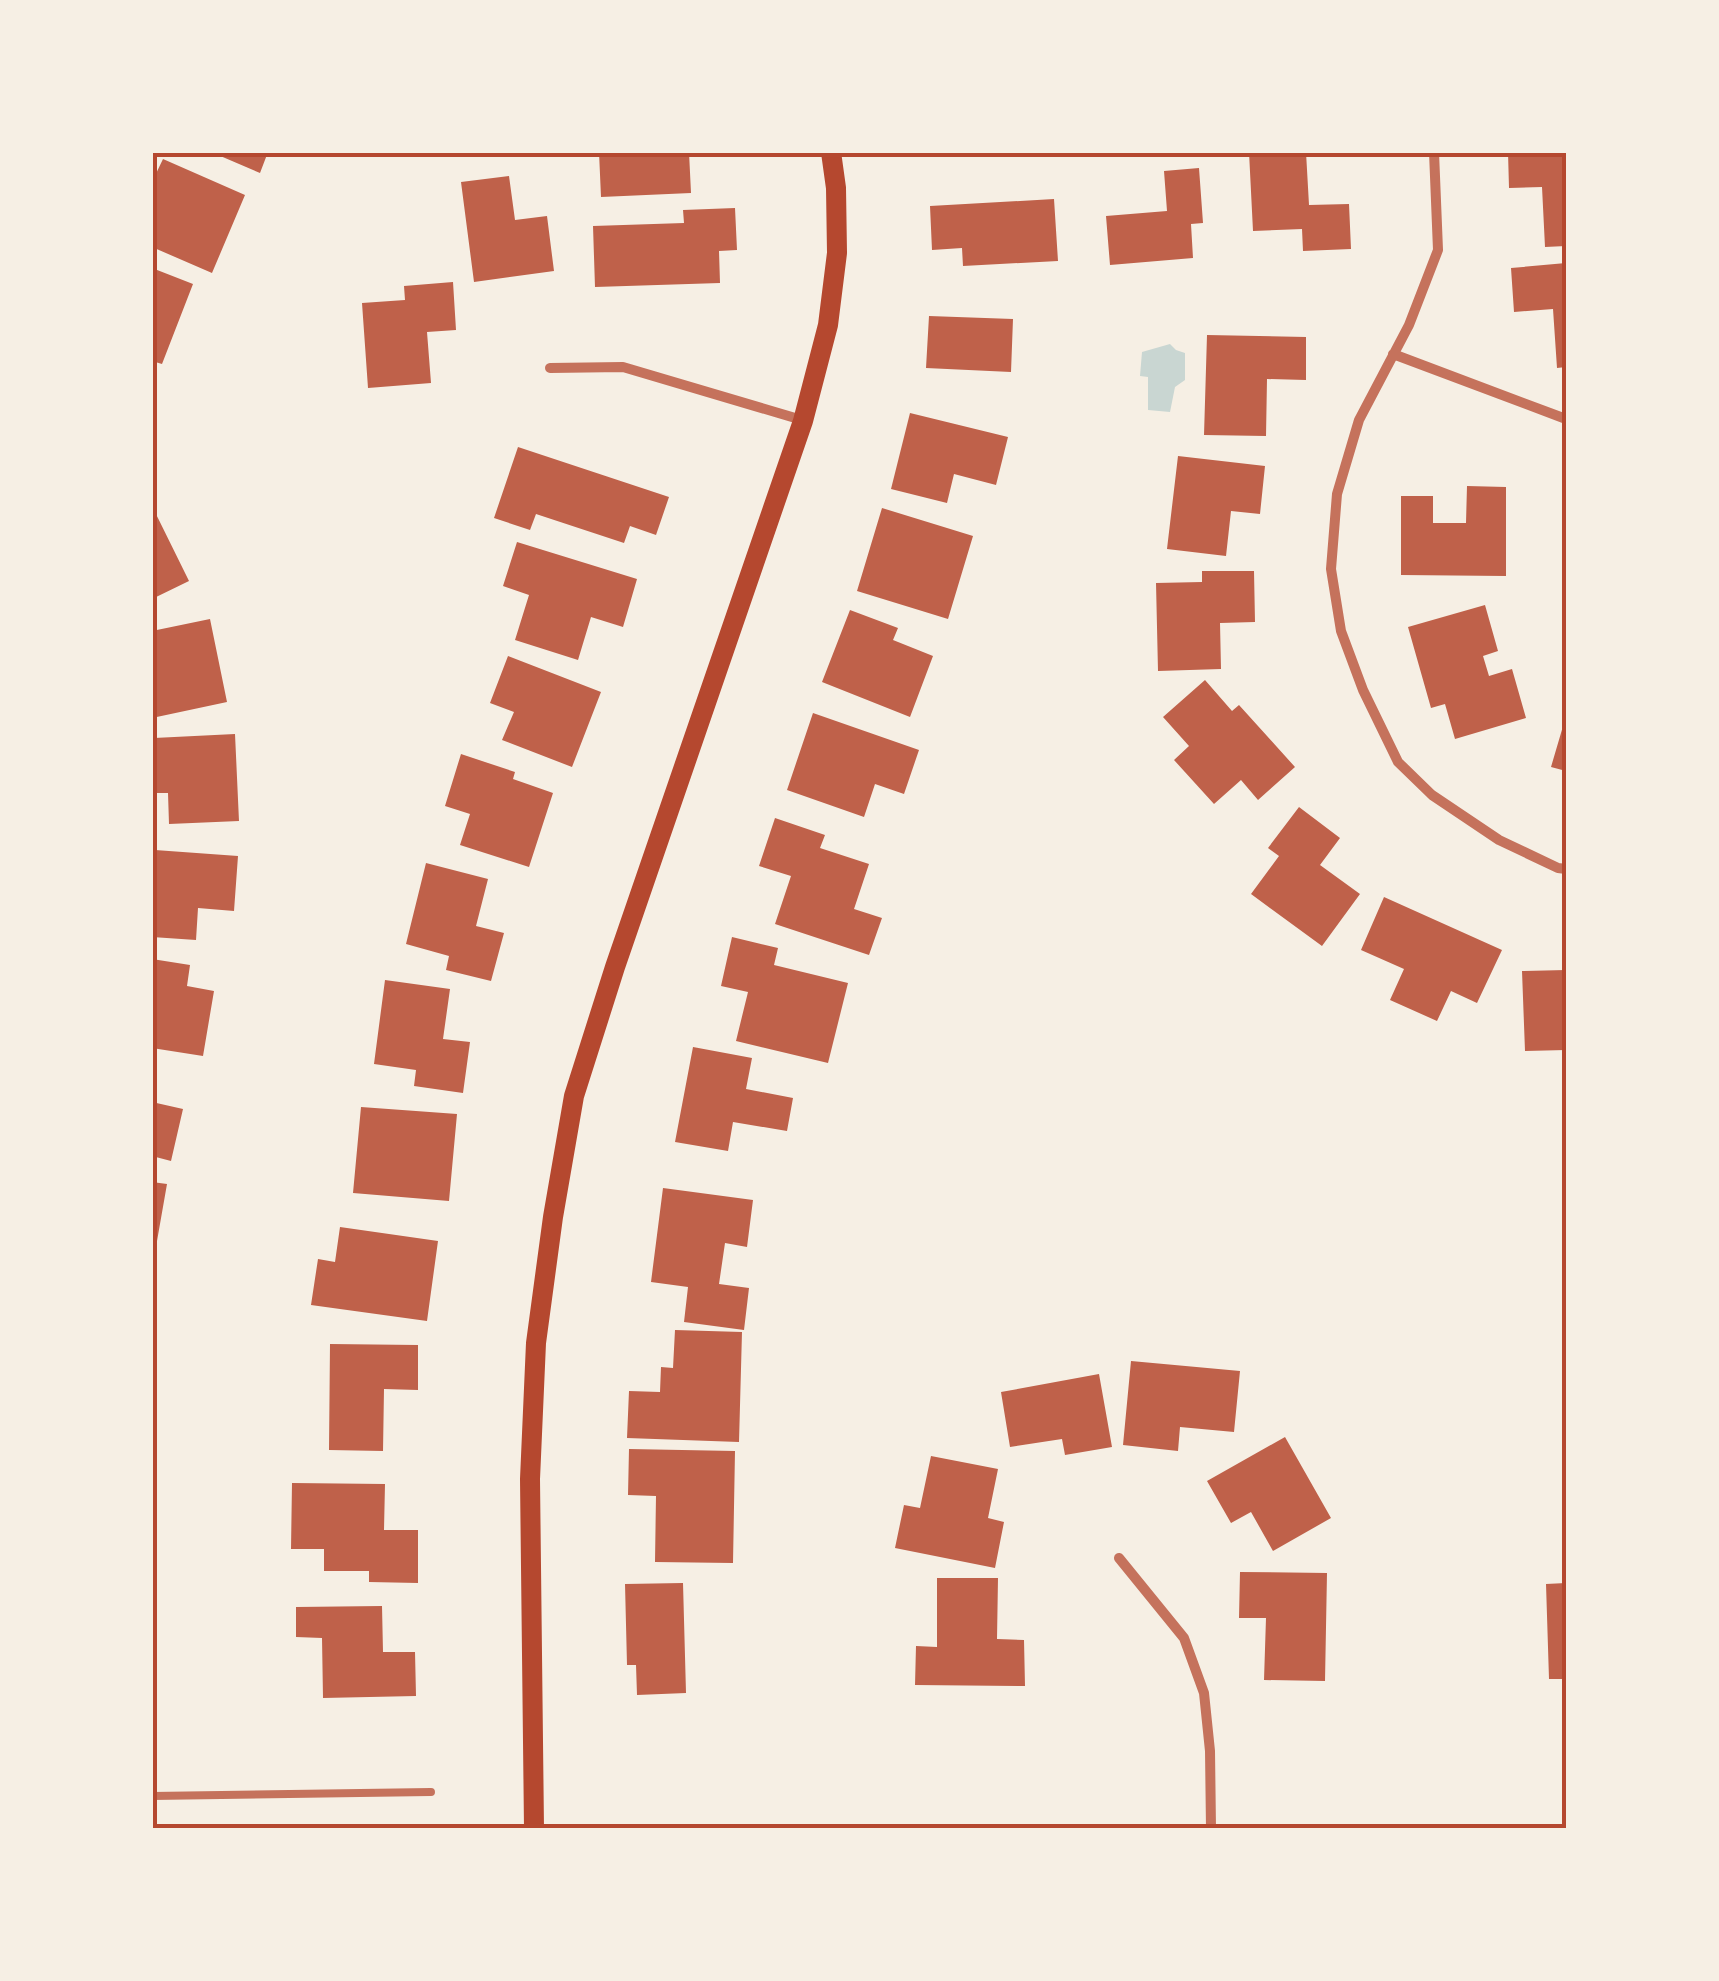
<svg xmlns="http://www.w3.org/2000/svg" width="1719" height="1981" font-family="Lato,sans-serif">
<rect width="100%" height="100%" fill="#f6efe4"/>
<path fill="#c9d6d2" d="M1170,344L1176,350L1185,353V380L1175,387L1170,412L1148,410V377L1140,376L1142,352Z"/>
<path fill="#bf614a" d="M211,152H268L260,173Z
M599,152H689L691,193L601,197Z
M1249,152H1306L1309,205L1349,204L1351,249L1303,251L1302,229L1253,231Z
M1508,152H1566V246L1545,247L1542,187L1509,188Z
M163,159L245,195L212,273L152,247V182Z
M1199,168L1203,223L1191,224L1193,258L1110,265L1106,216L1167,211L1164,171Z
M509,176L515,220L547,216L554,271L474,282L461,182Z
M1054,199L1058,261L963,266L962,248L932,250L930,206Z
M735,208L737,250L719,251L720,283L595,287L593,226L684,223L683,210Z
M1566,263V367L1557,368L1553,309L1514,312L1511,268Z
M152,268L193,284L162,364L152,361Z
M453,282L456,330L427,332L431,383L368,388L362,303L405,300L404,286Z
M929,316L1013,319L1011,372L926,368Z
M1207,335L1306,337V380L1267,379L1266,436L1204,435Z
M910,413L1008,437L996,485L954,474L947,503L891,489Z
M518,447L669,497L656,535L630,526L624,543L536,514L530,530L494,518Z
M1178,456L1265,466L1260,514L1231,511L1226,556L1167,549Z
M1467,486L1506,487V576L1401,575V496H1433V523H1466Z
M152,506L189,581L152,599Z
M882,508L973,536L948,619L857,591Z
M517,542L637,579L623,627L591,617L578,660L515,640L529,595L503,586Z
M1202,571H1254L1255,622L1220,623L1221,669L1158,671L1156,583L1202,582Z
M1485,605L1498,651L1483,656L1489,676L1512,669L1526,718L1455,739L1445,704L1431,708L1408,627Z
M850,610L898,628L893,640L933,656L910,717L822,682Z
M210,619L227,702L152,718V631Z
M508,656L601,692L572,767L502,740L514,712L490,703Z
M1205,680L1232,711L1239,705L1295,767L1258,800L1241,780L1214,804L1174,760L1189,746L1163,717Z
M813,713L919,750L904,794L875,784L864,817L787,790Z
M1566,716V771L1551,767Z
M235,734L239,821L169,824L168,793H157L154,738Z
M461,754L515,772L513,779L553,793L529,867L460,845L470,814L445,806Z
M1299,807L1340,838L1320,865L1360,894L1322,946L1251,894L1279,856L1268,848Z
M775,818L825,835L820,848L869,864L854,909L882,918L869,955L775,924L791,876L759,866Z
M155,850L238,856L234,911L198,908L196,940L152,937Z
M426,863L488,879L476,926L504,933L491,981L446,970L449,956L406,944Z
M1384,897L1502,950L1477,1003L1451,991L1437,1021L1390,1000L1404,969L1361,950Z
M732,937L778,948L774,965L848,983L828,1063L736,1041L748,992L721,986Z
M152,959L190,965L187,986L214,991L203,1056L152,1048Z
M1566,970V1050L1525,1051L1522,971Z
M385,980L450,989L443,1039L470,1042L463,1093L414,1086L416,1070L374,1064Z
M693,1047L752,1058L746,1089L793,1098L787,1131L733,1122L728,1151L675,1142Z
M152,1102L183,1109L171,1161L152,1156Z
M361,1107L457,1114L449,1201L353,1193Z
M152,1182L167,1184L157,1241L152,1240Z
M663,1188L753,1200L747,1247L725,1243L719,1284L749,1288L744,1330L684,1322L688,1287L651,1282Z
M340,1227L438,1241L427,1321L311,1305L318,1259L335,1262Z
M675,1330L742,1332L739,1442L627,1438L629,1391L660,1392L661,1367L673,1368Z
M330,1344L418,1345V1390L384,1389L383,1451L329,1450Z
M1131,1361L1240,1371L1234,1432L1180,1427L1178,1451L1123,1445Z
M1099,1374L1112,1447L1065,1455L1062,1439L1010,1447L1001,1392Z
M1285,1437L1331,1518L1273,1551L1251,1512L1231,1523L1207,1481Z
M629,1449L735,1451L733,1563L655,1562L656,1496L628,1495Z
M931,1456L998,1469L988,1518L1004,1522L995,1568L895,1548L904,1505L920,1508Z
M292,1483L385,1484L384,1530H418V1583L369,1582V1571H324V1549H291Z
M1240,1572L1327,1573L1325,1681L1264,1680L1266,1618H1239Z
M937,1578H998L997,1639L1024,1640L1025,1686L915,1685L916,1646L937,1647Z
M683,1583L686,1693L637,1695L636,1665H627L625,1584Z
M1566,1583V1679H1549L1546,1584Z
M382,1606L383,1652H415L416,1696L323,1698L322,1638L296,1637V1607Z"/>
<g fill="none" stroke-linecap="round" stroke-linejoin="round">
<path stroke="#c5725c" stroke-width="8" d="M152,1796L431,1792"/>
<path stroke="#c5725c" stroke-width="10" d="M1434,152L1438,250L1409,325L1359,420L1337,494L1331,569L1341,631L1363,690L1398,762L1432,795L1499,840L1558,868L1566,869
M1393,354L1566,419
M550,368L623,367L802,420
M1119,1558L1184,1638L1204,1693L1210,1751L1211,1828"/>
<path stroke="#b5482f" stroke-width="20" d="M534,1828L530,1479L536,1343L553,1217L574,1096L615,967L803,421L828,325L837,253L836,188L831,152"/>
</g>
<rect width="1719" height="1981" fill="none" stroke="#f6efe4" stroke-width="310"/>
<rect x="155" y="155" width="1409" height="1671" fill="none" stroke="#b5482f" stroke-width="4"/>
</svg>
